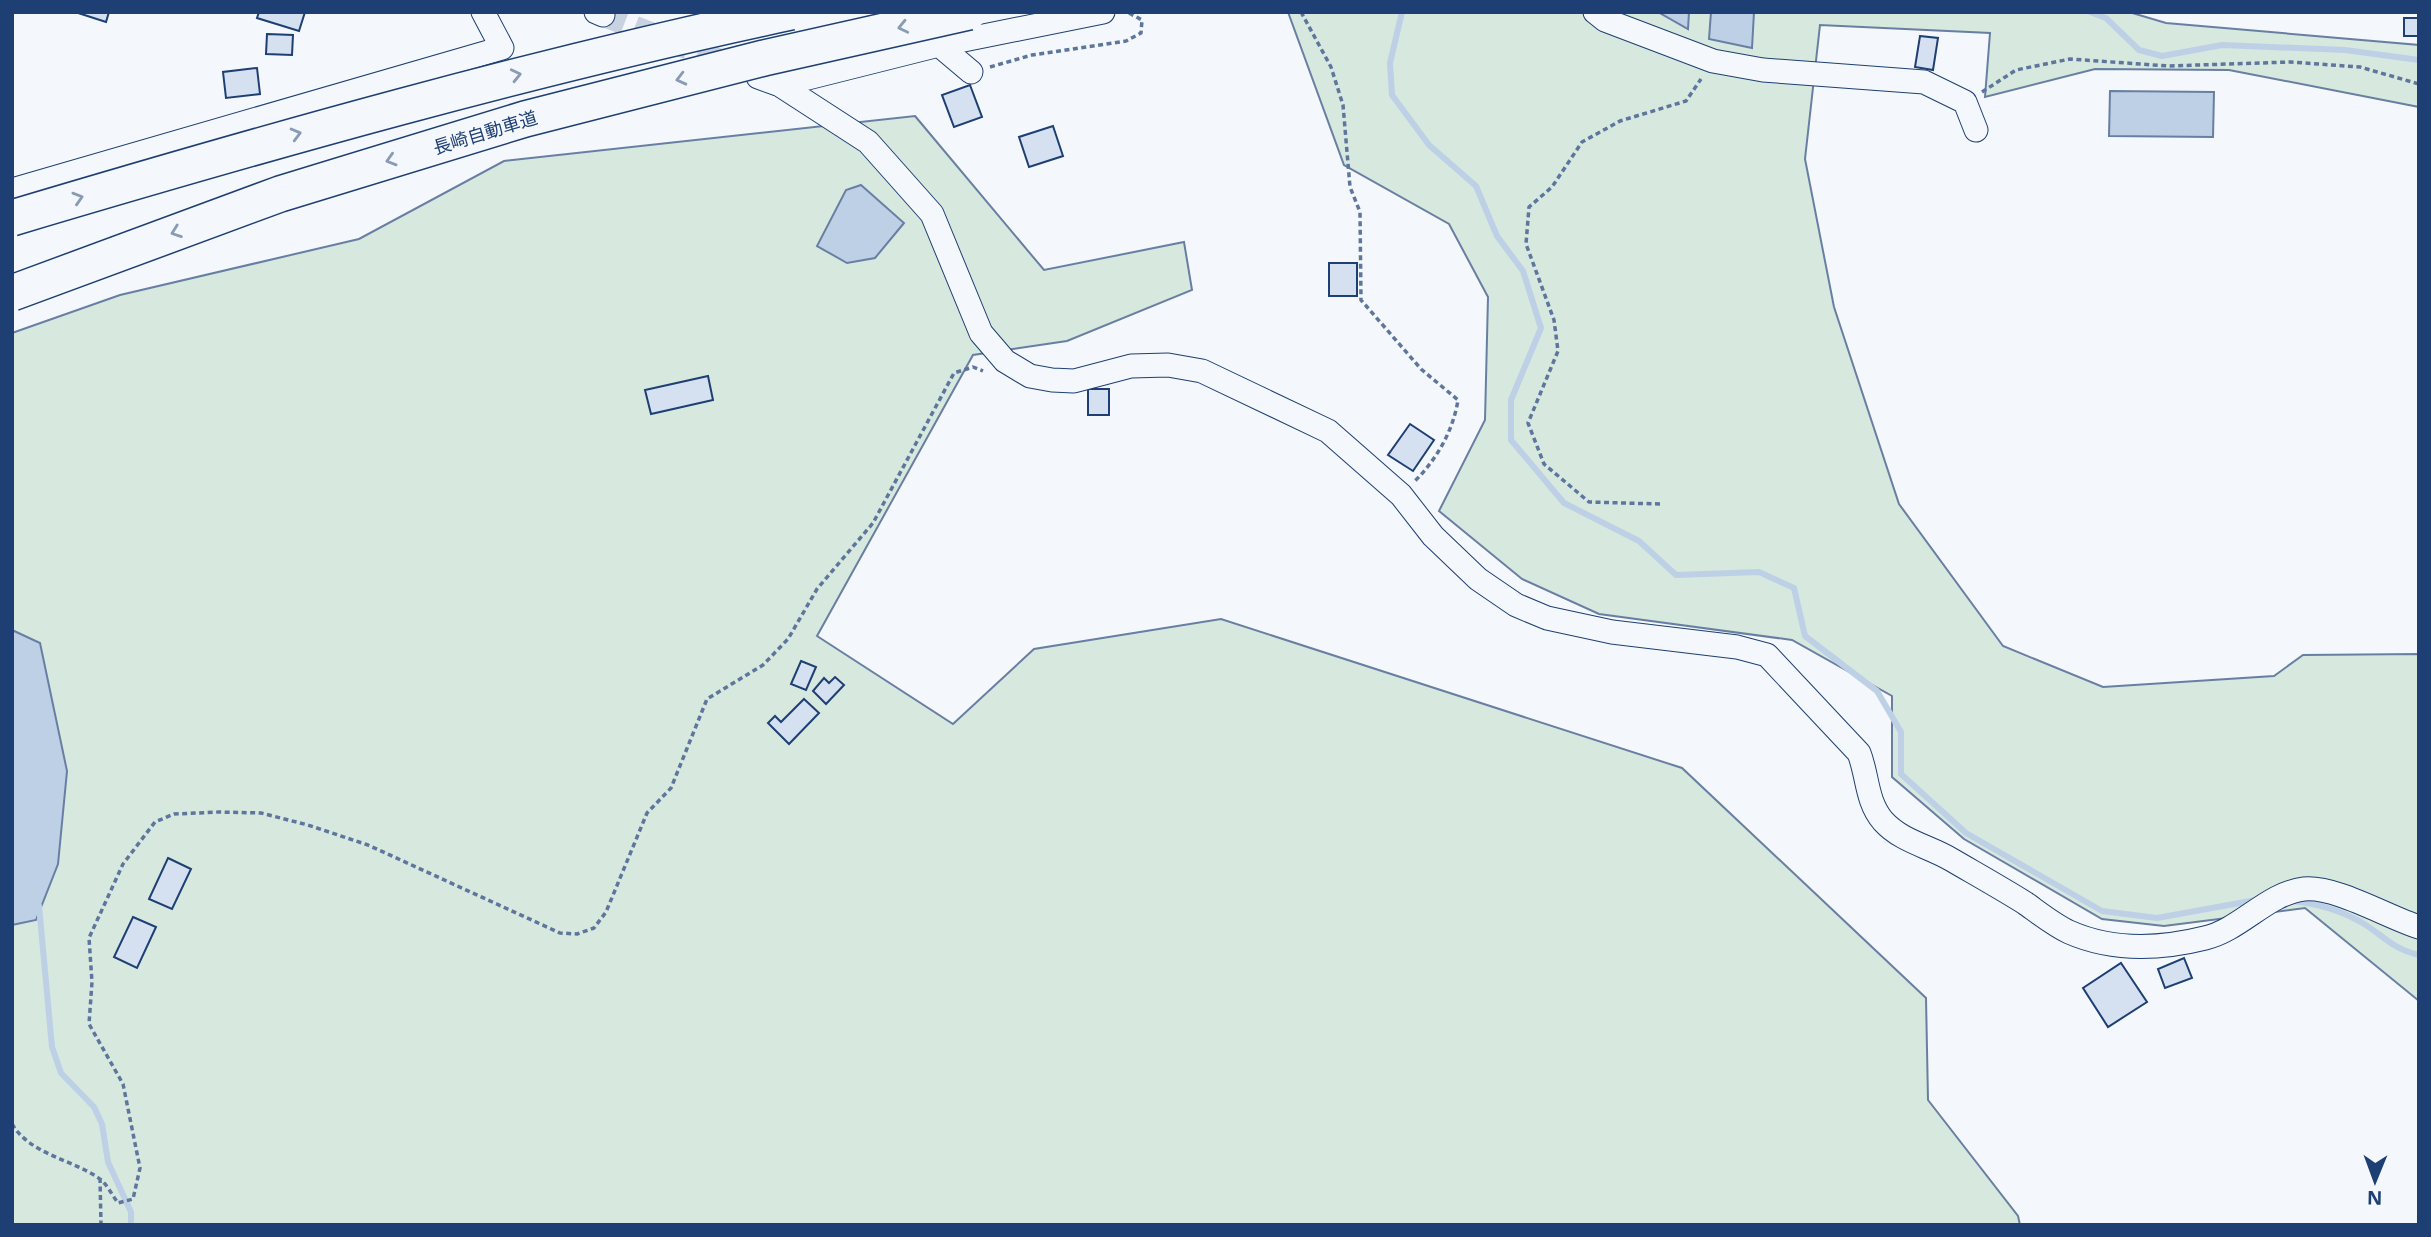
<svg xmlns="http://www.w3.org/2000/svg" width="2431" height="1237" font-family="'Open Sans','Noto Sans JP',sans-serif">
<rect width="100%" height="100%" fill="#f4f7fb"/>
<path fill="#d7e8df" stroke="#687fa3" stroke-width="2" d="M1288,12H2129L2166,23L2419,45V107L2229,70L2095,69L1985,97L1990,33L1820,25L1805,159L1834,307L1899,504L2003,646L2103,687L2274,676L2303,655L2419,654V1001L2305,908L2164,926L2102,919L1964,839L1892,777V696L1792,640L1599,614L1522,579L1439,511L1485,420L1488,297L1449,224L1344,165Z
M915,116L1044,270L1184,242L1192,290L1067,341L973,355L817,636L953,724L1034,649L1221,619L1682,768L1926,998L1928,1100L2018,1216L2020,1225H12V333L120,295L359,239L504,161Z"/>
<path fill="#bed0e5" stroke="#687fa3" stroke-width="2" d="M1658,12H1689L1688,29Z
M1711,12H1754L1752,48L1709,39Z
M2110,91L2214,92L2213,137L2109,136Z
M861,185L904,223L875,258L847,263L817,246L846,190Z
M12,630L40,643L67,771L58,864L36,920L12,925Z"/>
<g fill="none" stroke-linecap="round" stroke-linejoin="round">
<path stroke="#bed0e5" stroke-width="6" d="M1402,12L1390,63L1392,95L1429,145L1476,186L1497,236L1523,271L1541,328L1511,400V440L1564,503L1639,541L1676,575L1759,572L1794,588L1805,636L1877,691L1901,732V774L1966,833L2102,911L2157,918L2256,900
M2090,12L2106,18L2139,50L2162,56L2222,45L2345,50L2419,60
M2291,901C2316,903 2339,910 2361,922C2383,935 2392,949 2419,955
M39,906L52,1047L61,1073L94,1107L102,1124L108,1162L131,1212V1225"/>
</g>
<path fill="#d5e0f0" stroke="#1d3f73" stroke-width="2" d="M75,12H109L106,22Z
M259,12H305L299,31L257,18Z
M2404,18H2419V36H2404Z
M267,34L293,35L292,55L266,54Z
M1920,36L1938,38L1933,70L1915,67Z
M257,68L260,94L226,98L223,72Z
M970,85L982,117L954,127L942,95Z
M1053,126L1063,156L1029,167L1019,137Z
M1329,263H1357V296H1329Z
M708,376L713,400L651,414L645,390Z
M1088,389H1109V415H1088Z
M1410,424L1434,440L1413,471L1388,455Z
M801,661L816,667L806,690L791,684Z
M835,677L844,685L826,704L813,691L824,678L829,683Z
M804,699L819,713L789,744L768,723L775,716L781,722Z
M168,858L191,869L172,909L149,899Z
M133,917L156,927L137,968L114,957Z
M2184,958L2192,978L2165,988L2158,969Z
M2121,963L2147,1002L2108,1027L2083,988Z"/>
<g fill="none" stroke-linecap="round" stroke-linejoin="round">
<path stroke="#c9d2e0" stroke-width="23" stroke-dasharray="23 11" stroke-linecap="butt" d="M603,15L737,67"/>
<defs>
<path id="minor" d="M596,12L603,15
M1595,12L1605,20L1713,61L1763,70L1924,82L1965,102L1976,130
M939,45L971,72
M758,77L780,85L868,142L932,214L981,333L1005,361L1030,376L1052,380L1074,381L1131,366L1168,365L1202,371L1328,431L1401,495L1433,536L1478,579L1516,605L1547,618L1612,632L1737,647L1767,655L1859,753C1868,776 1866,801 1883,821C1902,842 1929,846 1952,860C1976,874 2001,888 2025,903C2039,913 2054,925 2069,932C2112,951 2161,949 2205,938C2240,930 2268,893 2304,889C2336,886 2387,917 2419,927
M780,85L939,45L1103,12
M12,190L502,48L483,12"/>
</defs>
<use href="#minor" stroke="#1d3f73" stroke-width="25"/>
<path stroke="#5e769c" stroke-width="3.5" stroke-dasharray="5 3.5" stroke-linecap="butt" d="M1301,12L1331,67L1343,105L1350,187L1360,212L1361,300L1421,369L1458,400C1453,431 1437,459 1414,482
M990,67L1032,55L1126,41L1141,33L1142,20L1127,12
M1982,92L2016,70L2070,59L2168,66L2290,62L2360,67L2419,84
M1660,504L1589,502L1544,464L1528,423L1558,351L1554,320L1526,244L1529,207L1552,187L1582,142L1620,121L1686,101L1701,79
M12,1124C30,1154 70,1159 97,1177C106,1182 112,1195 118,1203L133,1199L140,1168L123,1084L89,1024L92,982L89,938L123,864L155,822L174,814L219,812L261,813L308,825L368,845L560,933L577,934L594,928L606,912L647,813L671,788L707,699L763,665L788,639L817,589L873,523L954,373L973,367L983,371
M100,1178L101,1225"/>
<use href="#minor" stroke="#f4f7fb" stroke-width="23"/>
<defs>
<path id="highway-bridge" d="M12,218C270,141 528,68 791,12
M12,293L280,194L525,119L764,58L969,12"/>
</defs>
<use href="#highway-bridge" stroke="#1d3f73" stroke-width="38" stroke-linecap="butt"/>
<use href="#highway-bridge" stroke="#f4f7fb" stroke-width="35"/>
</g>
<defs><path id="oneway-chevron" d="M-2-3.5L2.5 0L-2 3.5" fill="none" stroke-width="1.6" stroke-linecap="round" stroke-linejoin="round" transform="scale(1.75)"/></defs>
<g stroke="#889bb7">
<use href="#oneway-chevron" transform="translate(903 27) rotate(167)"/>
<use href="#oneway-chevron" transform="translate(516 75) rotate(-13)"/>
<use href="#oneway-chevron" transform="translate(681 79) rotate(166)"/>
<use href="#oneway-chevron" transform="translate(296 134) rotate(-15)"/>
<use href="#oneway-chevron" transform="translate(391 160) rotate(163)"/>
<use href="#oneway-chevron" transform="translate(78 198) rotate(-17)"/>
<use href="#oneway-chevron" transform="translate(176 232) rotate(160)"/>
</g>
<g text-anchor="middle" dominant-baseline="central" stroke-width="5" stroke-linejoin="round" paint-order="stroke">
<g font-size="18" fill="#1d3f73" stroke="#f4f7fb">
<text transform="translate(485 132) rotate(-17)">長崎自動車道</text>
</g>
</g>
<rect width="2431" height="1237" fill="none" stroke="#1d3f73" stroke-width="28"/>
<g transform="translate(2375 1181) rotate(181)" stroke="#f4f7fb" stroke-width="5" paint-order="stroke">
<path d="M0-5L12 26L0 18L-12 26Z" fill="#1d3f73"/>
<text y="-10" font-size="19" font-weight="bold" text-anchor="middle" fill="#1d3f73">N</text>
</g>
</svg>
